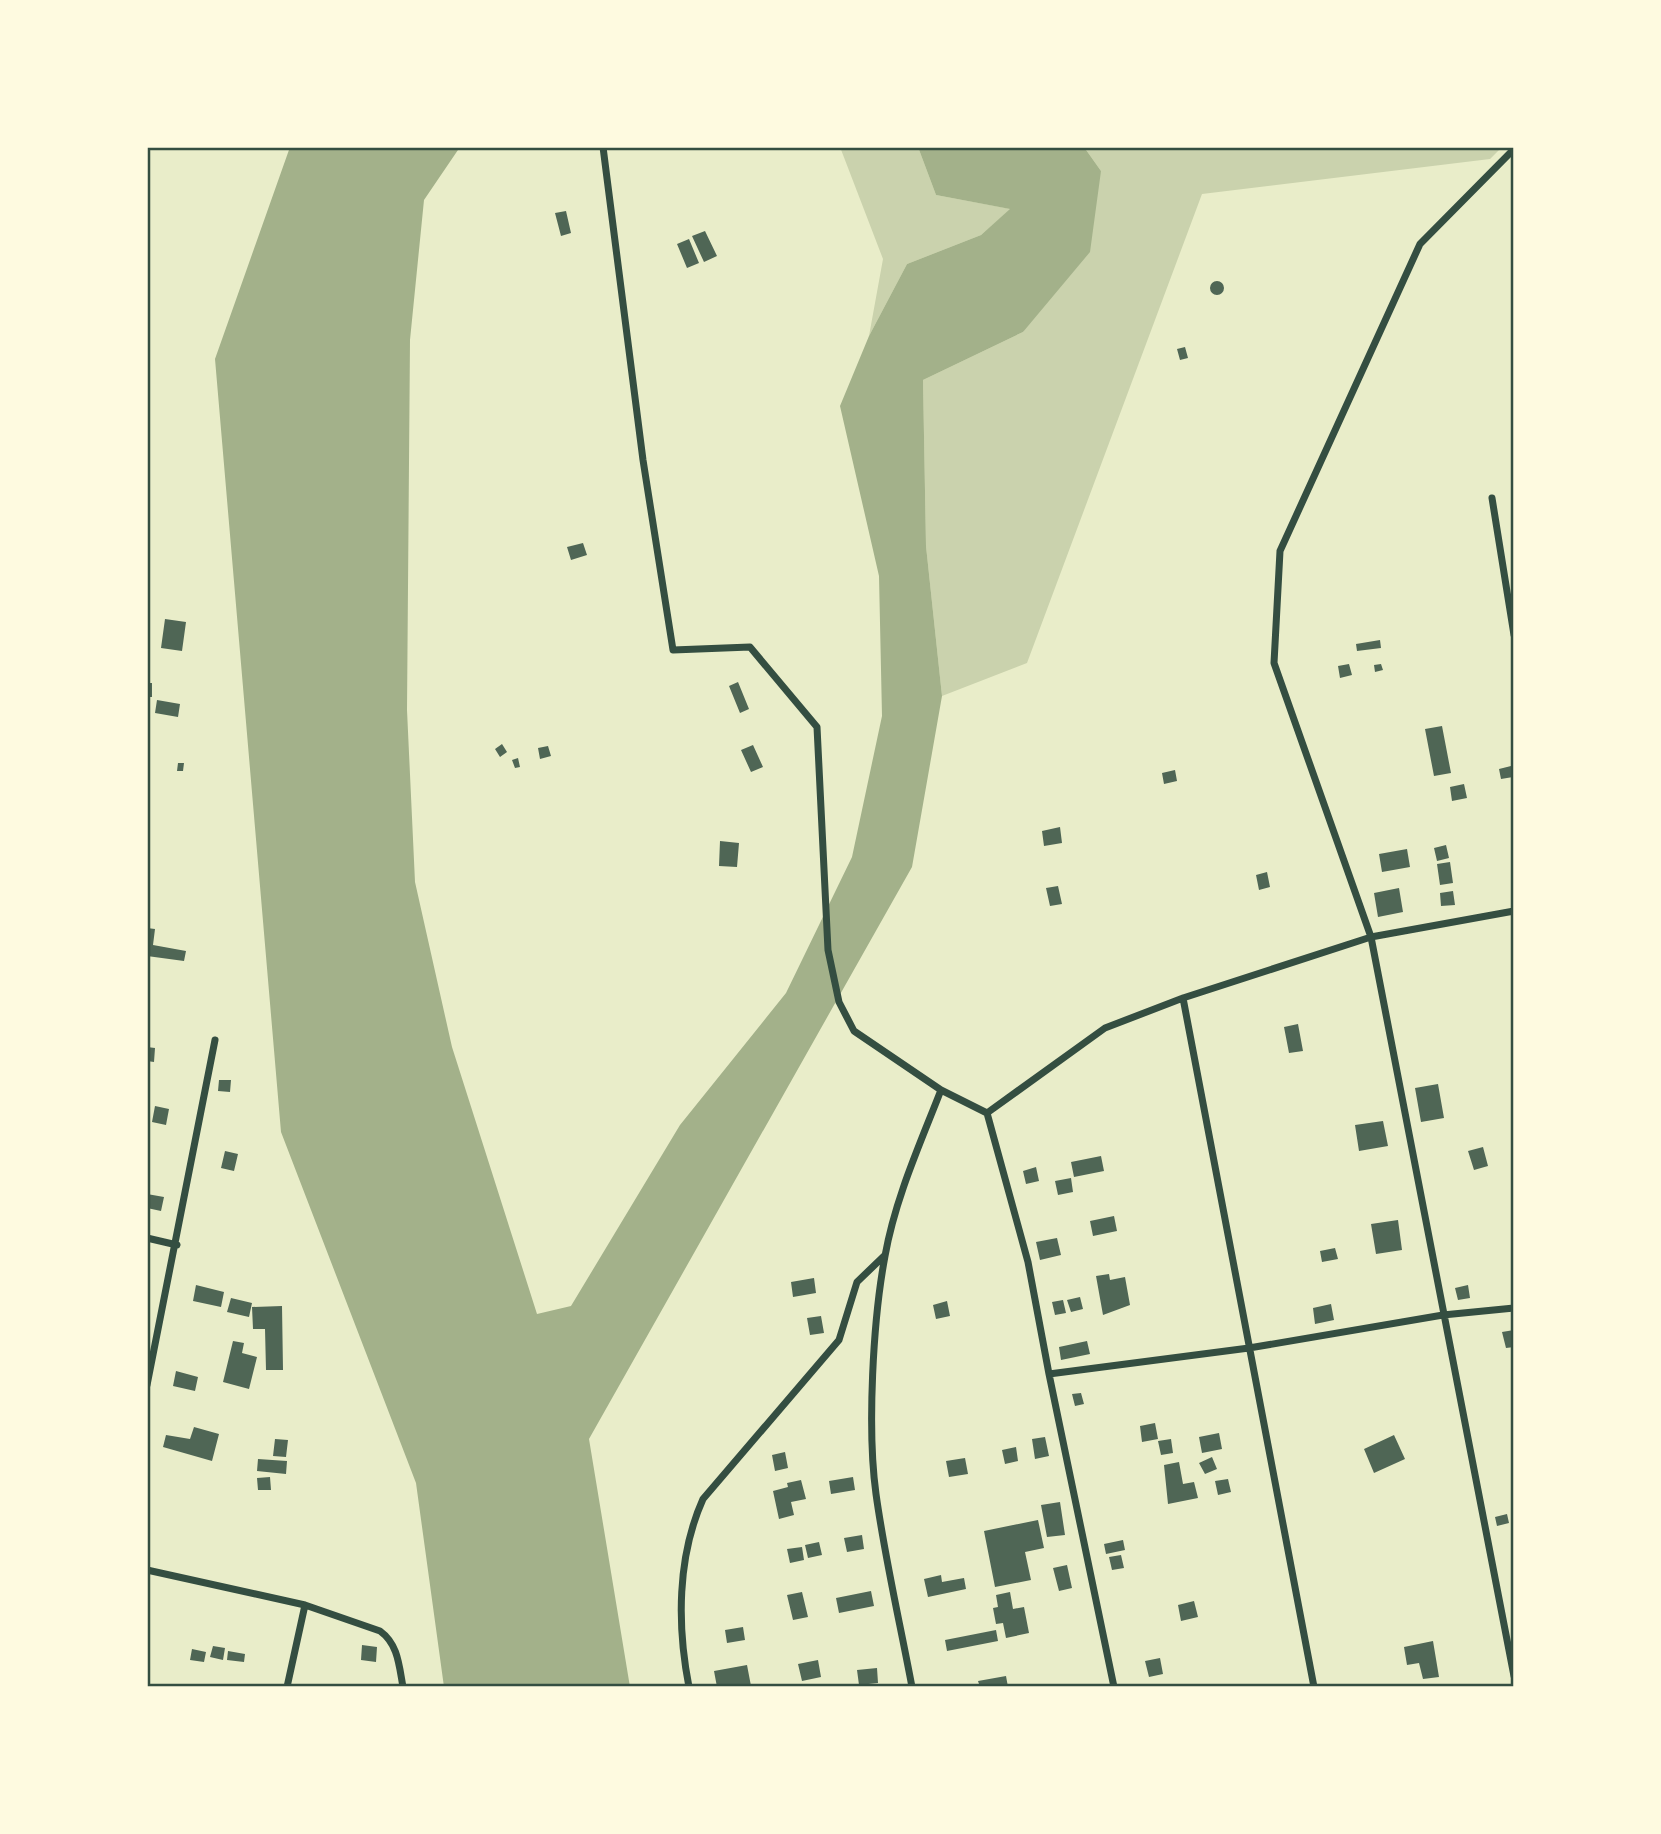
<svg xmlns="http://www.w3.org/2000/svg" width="1661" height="1834" font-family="'DM Sans',sans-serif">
<rect width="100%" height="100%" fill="#e9edc9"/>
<path fill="#cad2ad" d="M840,147H918L936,195L1011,209L981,235L907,264L869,336L883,259Z
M1084,147H1502L1490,159L1202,194L1027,663L942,696L926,546L923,380L1023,332L1101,171Z"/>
<path fill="#a3b18a" d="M290,147H460L424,200L410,340L407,710L415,882L452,1047L537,1314L571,1306L680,1125L786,993L852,857L882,716L879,576L840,406L869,336L907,264L981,235L1010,209L936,195L918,147H1084L1101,171L1090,252L1023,332L923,380L926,546L942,696L912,867L589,1439L630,1687H444L416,1483L281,1132L215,359Z"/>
<path fill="#4f6655" d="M566,211L571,233L561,236L555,213Z
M705,231L717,256L704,262L692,236Z
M689,239L699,263L687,268L677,244Z
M1210 288a7 7 0 1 1 14 0a7 7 0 1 1-14 0Z
M1185,347L1188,358L1180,360L1177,349Z
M583,543L587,555L571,560L567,547Z
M165,619L186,622L182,651L161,648Z
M1380,640L1381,648L1357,651L1356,644Z
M1349,664L1352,675L1340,678L1338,666Z
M1381,664L1383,670L1375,672L1374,665Z
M738,682L749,709L740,713L729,686Z
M147,683H152V697H147Z
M157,700L180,704L178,717L155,713Z
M1442,726L1451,773L1434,776L1425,729Z
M502,744L507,752L500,757L495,749Z
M753,745L763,767L751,772L741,750Z
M548,746L551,756L540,759L538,748Z
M518,758L520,767L515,768L512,760Z
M178,763H184L183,771H177Z
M1511,766L1513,777L1501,779L1499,769Z
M1175,770L1177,781L1164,784L1162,773Z
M1464,784L1467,798L1452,801L1450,787Z
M1060,827L1062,843L1044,846L1042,831Z
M720,841L739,843L737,867L719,866Z
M1446,845L1449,858L1437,861L1434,848Z
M1407,849L1410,867L1382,872L1379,854Z
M1450,862L1453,883L1440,885L1437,864Z
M1267,872L1270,887L1259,890L1256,875Z
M1058,886L1062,904L1050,906L1046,888Z
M1399,888L1403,912L1378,917L1374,893Z
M1453,891L1455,905L1441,906L1440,893Z
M147,928L155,929L153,945L186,951L184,961L147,956Z
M1298,1024L1303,1051L1289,1053L1284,1027Z
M147,1047L155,1048L154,1062L147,1061Z
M219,1080H231L230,1092L218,1091Z
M1438,1084L1444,1118L1421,1122L1415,1088Z
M155,1106L169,1109L166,1125L152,1122Z
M1383,1121L1388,1146L1359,1151L1355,1125Z
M1483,1147L1488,1166L1474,1170L1468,1151Z
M225,1151L238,1154L234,1171L221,1168Z
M1101,1156L1104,1171L1074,1177L1071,1162Z
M1036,1167L1039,1181L1026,1184L1023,1171Z
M1071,1178L1073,1192L1058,1195L1055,1181Z
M147,1194L164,1197L161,1211L147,1208Z
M1114,1216L1117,1231L1093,1236L1090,1221Z
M1398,1220L1402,1250L1376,1254L1371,1224Z
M1057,1238L1061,1255L1040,1260L1036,1242Z
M1335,1248L1338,1259L1322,1262L1320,1251Z
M1109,1274L1110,1280L1125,1277L1130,1305L1103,1315L1096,1276Z
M814,1278L816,1293L793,1297L791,1282Z
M196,1285L224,1292L221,1307L193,1301Z
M1468,1285L1470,1298L1458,1300L1455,1288Z
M1080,1297L1083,1309L1071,1312L1067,1300Z
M231,1298L252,1303L249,1317L227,1312Z
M1063,1300L1066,1313L1055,1315L1052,1302Z
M947,1301L950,1316L936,1319L933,1305Z
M1331,1304L1334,1320L1315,1324L1313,1308Z
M282,1306L283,1370H266L265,1329H253L252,1307Z
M821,1316L824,1333L810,1335L807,1318Z
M1514,1330V1347L1506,1348L1502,1332Z
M233,1341L244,1343L242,1353L257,1357L249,1389L223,1382Z
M1087,1341L1090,1354L1061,1360L1059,1347Z
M176,1371L198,1377L195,1391L173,1386Z
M1081,1393L1084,1404L1075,1406L1072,1394Z
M1155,1423L1158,1439L1142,1442L1140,1426Z
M194,1427L219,1434L212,1461L163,1447L166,1435L190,1439Z
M1219,1433L1222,1449L1202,1453L1199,1437Z
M1394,1435L1405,1459L1374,1473L1364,1449Z
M1045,1437L1049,1456L1035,1459L1032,1439Z
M275,1439L288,1440L286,1457L273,1456Z
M1171,1439L1173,1453L1161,1455L1158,1441Z
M1016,1447L1018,1461L1005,1464L1002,1450Z
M785,1452L788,1468L775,1471L772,1455Z
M1212,1457L1217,1469L1205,1474L1199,1463Z
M965,1458L968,1474L949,1477L946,1461Z
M258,1459L287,1461L286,1474L257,1471Z
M1179,1462L1183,1484L1194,1482L1198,1498L1168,1504L1164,1465Z
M270,1477L271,1490H258L257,1478Z
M853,1477L855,1490L831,1494L829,1481Z
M1228,1479L1231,1492L1218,1495L1215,1481Z
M801,1480L806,1499L791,1502L794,1515L779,1519L773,1491L788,1487L787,1483Z
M1060,1502L1065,1535L1047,1537L1041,1505Z
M1507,1514L1509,1523L1497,1526L1495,1517Z
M1038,1520L1044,1548L1025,1552L1031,1580L995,1587L984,1531Z
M862,1535L864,1549L847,1552L844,1538Z
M1123,1540L1125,1550L1106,1554L1104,1544Z
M819,1542L822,1555L808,1558L805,1545Z
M802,1547L804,1560L790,1563L787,1549Z
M1121,1555L1124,1568L1112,1570L1109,1557Z
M1067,1565L1072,1588L1059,1591L1053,1568Z
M941,1575L942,1582L964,1578L966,1589L928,1597L924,1579Z
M871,1591L874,1606L839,1613L836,1598Z
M802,1592L808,1617L793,1620L787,1595Z
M1010,1592L1013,1609L1024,1607L1029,1633L1006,1638L1003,1623L996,1624L993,1608L998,1607L996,1595Z
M1194,1601L1198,1617L1181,1621L1178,1605Z
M743,1627L745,1640L727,1643L725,1630Z
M996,1630L998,1641L947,1651L945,1640Z
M1433,1641L1439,1677L1423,1679L1419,1663L1407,1665L1404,1647Z
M362,1645L377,1647L376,1662L361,1660Z
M213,1646L225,1648L223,1660L210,1657Z
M192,1649L206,1652L204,1662L190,1660Z
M228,1651L245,1654L244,1662L227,1660Z
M1160,1658L1163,1674L1149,1677L1145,1661Z
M818,1660L821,1677L802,1681L798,1664Z
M747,1665L751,1686L717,1687L714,1671Z
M877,1668L878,1683L859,1685L857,1670Z
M1006,1676L1008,1687H980L978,1681Z"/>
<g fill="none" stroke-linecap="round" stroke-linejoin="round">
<path stroke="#344e41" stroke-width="7" d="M603,147L643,460L673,650L750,647L817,727L828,950L839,1002L854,1031L941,1090L987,1113L1028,1262L1049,1374L1249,1348L1443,1315L1514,1308
M1514,149L1420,244L1280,551L1274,663L1371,937L1514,1676
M1492,498L1514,635
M1183,998L1314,1687
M987,1113L1105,1028L1183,998L1371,937L1514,911
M147,1238L177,1245
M1049,1374L1114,1687
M147,1385L215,1040
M147,1570L305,1605L380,1631C398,1644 399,1665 403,1687
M287,1687L305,1605
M689,1687C677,1626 677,1557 703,1499L839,1340L857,1282L884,1256
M912,1687C900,1623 885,1559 876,1494C867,1429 873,1320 885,1256C895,1199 920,1144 941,1090"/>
</g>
<rect width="1661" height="1834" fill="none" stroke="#fefae0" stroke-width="298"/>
<rect x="149" y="149" width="1363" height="1536" fill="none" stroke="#344e41" stroke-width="2.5"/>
</svg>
